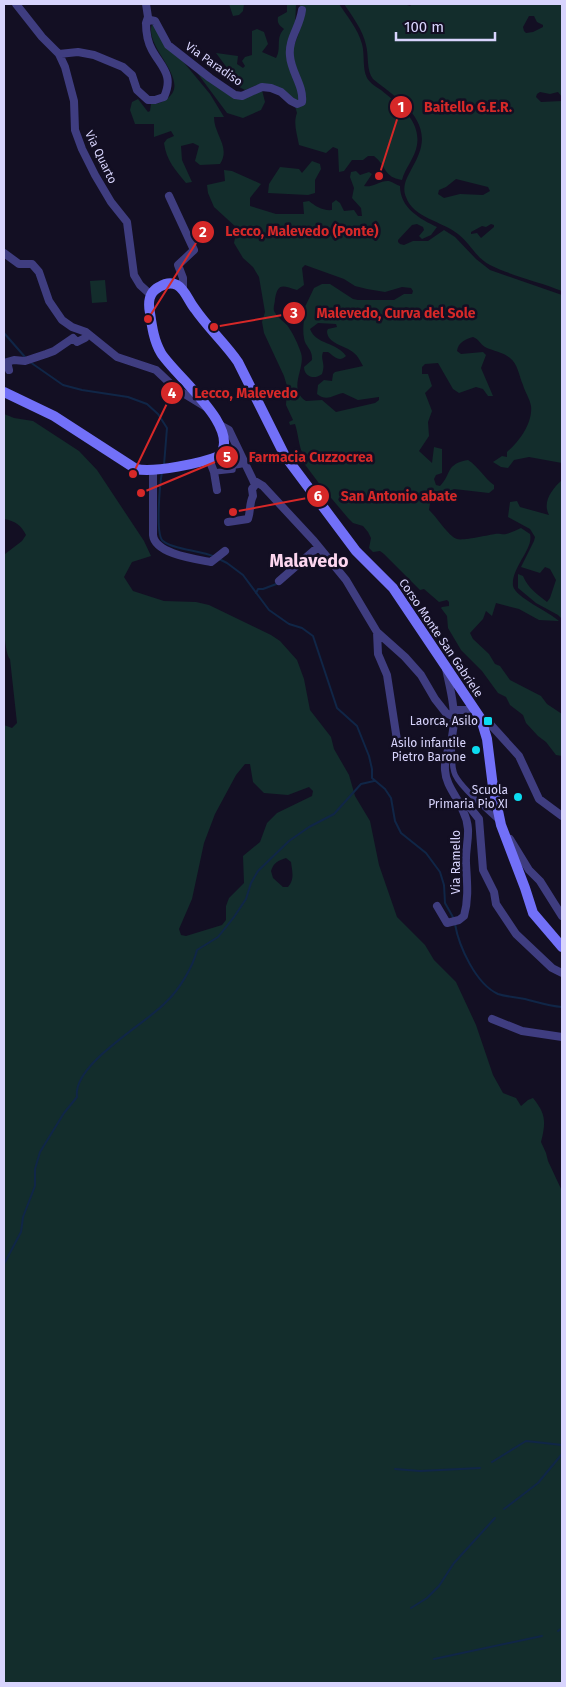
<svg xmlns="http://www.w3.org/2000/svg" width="566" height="1687" font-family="'Fira Sans',sans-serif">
<rect width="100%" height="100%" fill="#130f23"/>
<path fill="#132d2c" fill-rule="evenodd" d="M229,4H244L243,11L239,15L233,16Z
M287,4H296L295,26L290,46L301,100H292C274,85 269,78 245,90L237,86L239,84L216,53L238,56L237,64L243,68L245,66L242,61L245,57L252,55V31L257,29L264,32L268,44L262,52L276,58C282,48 275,38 284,29C279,25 277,23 278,17L287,12Z
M300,4H339C347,16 358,29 362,44C365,54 362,68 367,78C370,83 376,87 381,90C398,104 421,120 417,145C415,158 405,168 402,180C383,177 387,166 374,156H368L363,160H352L344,171L339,172L338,149L333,147L326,153L299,145C297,134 293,123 297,113L295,106H300L296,69L292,51L299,33Z
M344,4H404L410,6L412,4H562V97L558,92L550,94L540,92L537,94L536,97L541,102L562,101V291C540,282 512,276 490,265C476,258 470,243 458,234C442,221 413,218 406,197C402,188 406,179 410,172C414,164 419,156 421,147C428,116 394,96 373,79C366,70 369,56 366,45C363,30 352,16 344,4ZM529,16H534L537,22L543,25V27L533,32L526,33L524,31L523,27ZM456,179L488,187L490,191L483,195L460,194L444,198L438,194L439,190L446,187ZM491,224L494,225V227L481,238L477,233L471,234V232L482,226L486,227Z
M152,24L210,94L224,117H214C214,135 231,147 220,164L200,165L195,161L199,146L193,143L181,146L182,160L192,182L186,183C176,171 166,160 164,143L167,139L174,136L171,131L154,137V124H135L130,110L132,102L138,99L148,112L150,111L151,104C156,104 161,103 165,100C195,82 143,48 152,24Z
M195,70L234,97L262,90L265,102L261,110L243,118L227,113Z
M312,161L320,164L321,169L315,180V193L308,195L268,193L269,184L280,167L299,169L302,173Z
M224,170L232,171L261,184L250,198V206L276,214H304L303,202L309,201C315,206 323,211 332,210V203L336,200L340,203L344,211L354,210L358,216H362L361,208L352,198L354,188L350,177L351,172L356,171L360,175L369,172L372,174L364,186C373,188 380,180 389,181C392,182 397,185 400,186C400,208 420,219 437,227L431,235L422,239L419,236L424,230L423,227L417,224L412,225L398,240V242L400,244L404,245L413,241H428L444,230L455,237L476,259L490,270L562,295V463L529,457L514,460L508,468L501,467L493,462L502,456L507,457V452C519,442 533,423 531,406C530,399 525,392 523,385C519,376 518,364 510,358C503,352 493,351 485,347C480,344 479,339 473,337C466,339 458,342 457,351L461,354L483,352L486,355L481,368L493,396H488L483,389L476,387L459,393L453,389L438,363L425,364L422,367V374H428L432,386L425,393L432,411L428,422L429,436L419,451L432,463L434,447L442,449V473L436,475L434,479L436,485L440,486C452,474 445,464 468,460C479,467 484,478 494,485V489L489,493L454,489L449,491L443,501L431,497L429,510C437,517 448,536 457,539C463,541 488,535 495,534C499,533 503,535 506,534C511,533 516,530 521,528L530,534C534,549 511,567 513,586C515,597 551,613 559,621L539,620L519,609L496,603L492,616L486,611L483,619L470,633L473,639L489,654L495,664L500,666L510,680L541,696L547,704L562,714V756L556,755L546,742L538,736L526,723L523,715L510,705L506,697L498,693L482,671L461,650L448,628L447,616L441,608L442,607L449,606V602L447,600L439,602L424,589L420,590L384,554L380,551L373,552L369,548L371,538L368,532L363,526L353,523L348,518L321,486L303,462L305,461L303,457L300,458L298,454L302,452C299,446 298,433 295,424L290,425L289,422L293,420L286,405L287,386L284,376L264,333L262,322L265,312L259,277L253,267L243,258L234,243L237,228L214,207L208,193L207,185L225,181ZM305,265L344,279L355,286L367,289L385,292L402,287L411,288L413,291L412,294H404L394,300H358L353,299L330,284H322L314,288L304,309C305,318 302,328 304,338C305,347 313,349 312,360L304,367C304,377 315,380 322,374C326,363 320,360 323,352H328C334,356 339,363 346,356C337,342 316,345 310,329L318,323L336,324L337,327L328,329L327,331C327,344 345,345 354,353C358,356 360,361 363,366L335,372L333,374L332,381L324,380L318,385L317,394C327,402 333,395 343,393L358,400L379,397V400L375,403L336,412L322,400L306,401C287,389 306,368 301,353C298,344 293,333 287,325C283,321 276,316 274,311C273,307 275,303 275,299C278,282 283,286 297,290L304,285L302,268Z
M105,280L107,302L92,303L90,281Z
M4,414L14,418L33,421L79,451L97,470L144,541L151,556L132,562L124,577L133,591L164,601L196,602L209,605L271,635L280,641L297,660L304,679L310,710L331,737L334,749L349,775L355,796L370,821L379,865L397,917L425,945L434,960L456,982L476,1025L493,1075L503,1093L516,1098L521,1106L528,1100L533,1098C546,1114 546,1122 541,1142L546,1153L548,1161L562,1191V1683H4V725L12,728L17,723L10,659C1,649 4,576 4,558L5,554L22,541L26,535C21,525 15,521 4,519ZM245,764H250L253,782L264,793L288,795L309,787L313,791L312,796L277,813L267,823L260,842L243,856L244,883L229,898L226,906V920L222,925L186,936L181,935L179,929L192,899L204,843L215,814L236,775ZM286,858L291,862C292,871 295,879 288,887H283L273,878L271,871C274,862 278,861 286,858Z
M562,480V619L558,615L536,603L518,588V574L523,576C528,588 537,594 547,602L550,598L556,580L550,569L545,567L540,573L521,567L534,541L535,537L530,529L508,517L510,502L517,501L520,507L549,515C542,502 552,489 562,480Z"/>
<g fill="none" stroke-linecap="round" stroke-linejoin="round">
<path stroke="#102647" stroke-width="2" d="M4,333L25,357
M30,362L63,385L82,390L128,397L147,404L158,414L167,428L164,465
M162,472C160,483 155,535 163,541C174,550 200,550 215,557
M219,559L227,563L243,575L269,610L289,624L302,628L313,636L337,708L357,726L369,756L372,769V778L385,789L391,798L395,821L401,833L426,853L440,872L444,885L445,903L454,919
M256,593L258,589H263L279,583
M455,924C459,947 476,984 498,994C507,997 516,997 525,999C537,1002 549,1006 562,1007
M4,1264L21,1232L23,1217L35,1186V1169L40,1152L64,1113L77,1097C72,1064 146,1024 166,1002C179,990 193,967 197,950L218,937L234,917L246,899L251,883L258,871L289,841L309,827L334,814L361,784L374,781
M492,1462L526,1441L562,1445
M395,1469L420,1471L480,1468
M504,1509L538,1483L562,1454
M411,1608L427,1598L439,1586L454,1563L495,1518
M558,1631L562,1628
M434,1659L542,1636"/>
<path stroke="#3f3d80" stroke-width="5.5" d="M214,472L233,470V465L229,460
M452,741C453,751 451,763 454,772C457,785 488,810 499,821"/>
<path stroke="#3f3d80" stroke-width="8" d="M16,4L42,37L59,54L65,67L74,101L75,130L82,149L95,175L111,202L127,222L134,275L140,285L151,295
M146,4L148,17L146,23
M59,54L78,52L94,55L123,67L132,75L137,90L148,100H155L164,97C174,75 162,68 152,50C147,41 146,33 146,23L150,20L155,21L168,45L210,78L235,95L242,96L262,87L271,88L281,92L291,101L297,104L302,102C304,86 291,72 290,56C288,39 300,27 302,10
M169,196L194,250L178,265L183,278V290
M4,253L19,264H32L39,272L49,301L62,320L72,327L86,332L117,357L156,370L175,388L206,407
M9,370L7,362L14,360L25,361L46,354L54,351L73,338L77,342L85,338
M220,425L229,430L253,480L263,486L314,541L346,580L377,632L405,657L421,675L435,699L446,713L454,717
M209,459L214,472L217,490
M233,465L244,463
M153,470V535C155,554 195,559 211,562L225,551
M228,522L248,519C251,510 249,504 253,496L252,489L255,485L253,480
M279,581L318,547
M377,632L378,654L387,675L397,740
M455,710H475
M483,724H490L519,756L539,799L562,816
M458,803L468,805L479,819L483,870L494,892L496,904L516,934L552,968L562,973
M510,839L529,870L540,881L562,916
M437,906L447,923L459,920L464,916C469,898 467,882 466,863C465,844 473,831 463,811C457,796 446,786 445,770C444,757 449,749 452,737C457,713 451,692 446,669
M492,1019L522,1031L562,1037"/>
<path stroke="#7270f8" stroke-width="10" d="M4,392L54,416L136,469C154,473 202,463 219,456C243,428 175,376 161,353C154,341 152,327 150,313C148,303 148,293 159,287C164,284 171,282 177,285C185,289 189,302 195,309C208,328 225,343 238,362L285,456L356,551L393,588L481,719L487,739L493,787L501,825L525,888L533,913L562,947"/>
</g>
<g fill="#0cdcf1" stroke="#130f23" stroke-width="2">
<rect x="483" y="716" width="10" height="10" rx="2.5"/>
<circle cx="476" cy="750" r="5"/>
<circle cx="518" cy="797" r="5"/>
</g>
<g text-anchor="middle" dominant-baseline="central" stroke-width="5" stroke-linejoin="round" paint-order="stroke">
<g font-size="12" fill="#d8d4fd" stroke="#130f23">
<text transform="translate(214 64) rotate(35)">Via Paradiso</text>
<text transform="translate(101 157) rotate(64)">Via Quarto</text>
<text transform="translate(441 638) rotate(56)">Corso Monte San Gabriele</text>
<text transform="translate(456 862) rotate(-90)">Via Ramello</text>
</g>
<g font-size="12" fill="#d8d4fd" stroke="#130f23" text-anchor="end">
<text x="478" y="721">Laorca, Asilo</text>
<text x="466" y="743">Asilo infantile<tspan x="466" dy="14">Pietro Barone</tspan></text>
<text x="508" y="790">Scuola<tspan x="508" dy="14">Primaria Pio XI</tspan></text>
</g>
<g font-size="18" font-weight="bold" fill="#fdd6ef" stroke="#130f23">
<text x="309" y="561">Malavedo</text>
</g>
</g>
<path fill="none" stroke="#d62828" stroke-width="2" d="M379 176L401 107M148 319L203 232M214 327L294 313M133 474L172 393M141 493L227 457M233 512L318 496"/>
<g fill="#d62828" stroke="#130f23" stroke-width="2">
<circle cx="379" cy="176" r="5"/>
<circle cx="148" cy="319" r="5"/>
<circle cx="214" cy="327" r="5"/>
<circle cx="133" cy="474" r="5"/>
<circle cx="141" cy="493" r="5"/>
<circle cx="233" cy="512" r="5"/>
<circle cx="401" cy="107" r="12"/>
<circle cx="203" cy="232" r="12"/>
<circle cx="294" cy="313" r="12"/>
<circle cx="172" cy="393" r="12"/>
<circle cx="227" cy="457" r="12"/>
<circle cx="318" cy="496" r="12"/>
</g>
<g font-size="15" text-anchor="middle" font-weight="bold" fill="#fff">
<text x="401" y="112">1</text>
<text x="203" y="237">2</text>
<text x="294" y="318">3</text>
<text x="172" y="398">4</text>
<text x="227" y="462">5</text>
<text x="318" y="501">6</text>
</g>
<g font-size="14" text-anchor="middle" font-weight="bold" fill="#d62828" stroke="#130f23" stroke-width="5" stroke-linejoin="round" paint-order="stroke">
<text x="468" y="112">Baitello G.E.R.</text>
<text x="302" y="236">Lecco, Malevedo (Ponte)</text>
<text x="396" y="318">Malevedo, Curva del Sole</text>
<text x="246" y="398">Lecco, Malevedo</text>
<text x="311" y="462">Farmacia Cuzzocrea</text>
<text x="399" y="501">San Antonio abate</text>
</g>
<rect width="566" height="1687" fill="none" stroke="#d8d4fd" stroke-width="10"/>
<path d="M396 32v8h99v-8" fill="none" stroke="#d8d4fd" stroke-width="2.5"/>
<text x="404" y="32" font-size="15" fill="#d8d4fd" stroke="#130f23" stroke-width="4" paint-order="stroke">100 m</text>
</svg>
